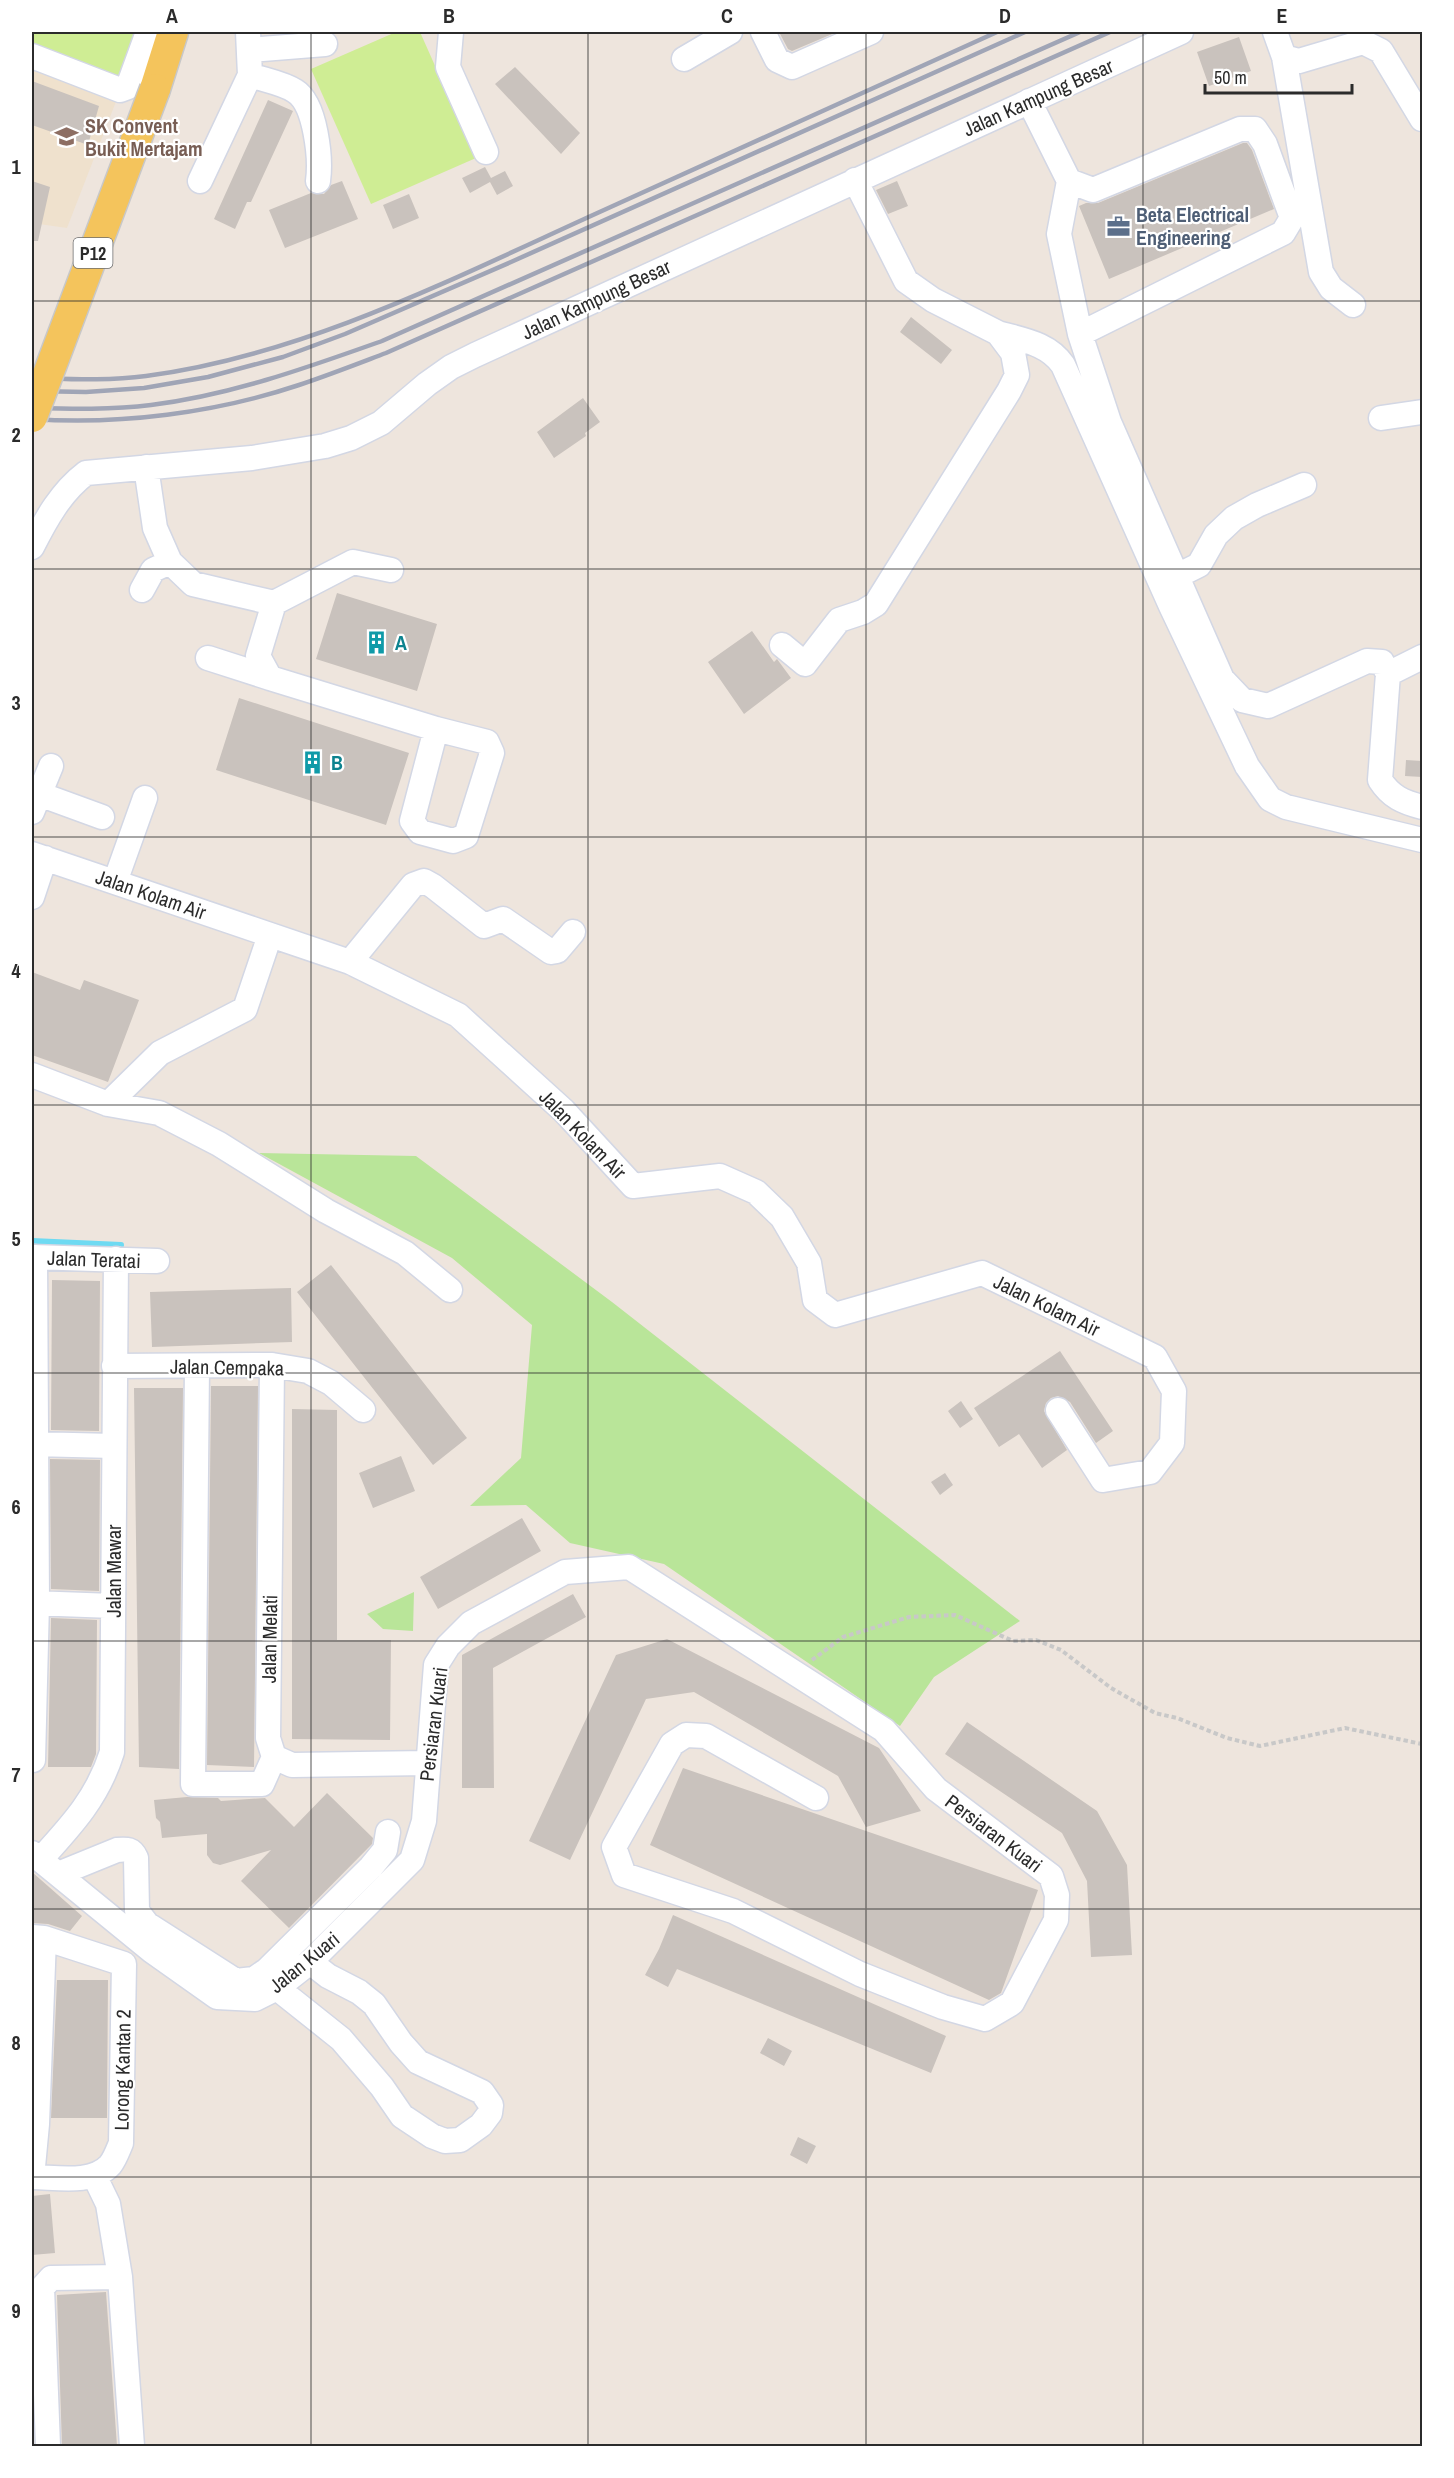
<svg xmlns="http://www.w3.org/2000/svg" width="1454" height="2478" font-family="'Archivo Narrow',sans-serif">
<rect width="100%" height="100%" fill="#eee5dd"/>
<path fill="#efe1cd" d="M32,32H143L67,228L32,223Z"/>
<path fill="#b9e599" d="M259,1153L416,1156L612,1302L1020,1621L934,1677L900,1726L664,1564L570,1543L526,1505L470,1506L521,1458L532,1325L452,1258Z
M414,1592L413,1631L383,1629L367,1614Z"/>
<path fill="#cfed94" d="M32,32H135L119,82L32,46Z
M396,32H420L476,158L371,204L311,69Z"/>
<g fill="none" stroke-linecap="round" stroke-linejoin="round">
<path stroke="#6edaf2" stroke-width="6" d="M32,1241L121,1245"/>
</g>
<path fill="#c9c2bd" d="M779,32H837L792,51L788,49Z
M1239,37L1251,71L1209,86L1197,52Z
M515,67L580,133L561,154L495,84Z
M32,81L99,106L88,145L32,125Z
M268,100L293,111L251,202H247L235,229L214,219Z
M1243,143H1247L1252,150L1274,209L1109,279L1079,206L1086,203H1098Z
M485,167L491,178L505,171L513,186L497,195L490,182L470,193L462,178Z
M32,181L50,187L38,241H32Z
M342,181L358,219L285,248L269,210L311,193L324,194L331,185Z
M897,181L908,206L888,214L876,190Z
M409,194L419,218L393,229L383,205Z
M911,317L952,350L941,364L900,332Z
M583,398L600,422L585,433L586,436L554,458L537,432Z
M337,593L437,624L417,691L316,659Z
M752,631L774,662L777,659L791,678L744,714L708,662Z
M239,698L409,753L386,825L216,770Z
M1406,760L1422,761V777L1405,776Z
M32,972L80,990L84,980L139,1000L108,1082L32,1055Z
M331,1265L467,1438L433,1465L297,1292Z
M52,1280L100,1281L99,1431L51,1430Z
M291,1288L292,1342L152,1347L150,1292Z
M1060,1351L1113,1431L1096,1443L1070,1402L1058,1396L1051,1398L1046,1403L1044,1411L1067,1450L1042,1468L1019,1434L999,1447L974,1408Z
M211,1386H258L254,1767L207,1765Z
M134,1388H183L179,1769L139,1767Z
M961,1401L973,1419L960,1428L948,1411Z
M292,1409L337,1410V1640H391L390,1740L292,1739Z
M401,1456L415,1491L373,1508L359,1473Z
M50,1459L100,1460L99,1591L51,1589Z
M945,1473L953,1485L940,1495L931,1482Z
M522,1518L541,1551L438,1609L420,1577Z
M573,1594L586,1617L493,1668L494,1788H462V1655Z
M51,1618L97,1620L96,1754L91,1767H48Z
M667,1639L879,1748L921,1811L866,1827L838,1776L694,1692L646,1699L570,1860L529,1841L616,1655Z
M967,1722L1097,1811L1127,1865L1132,1955L1091,1957L1087,1881L1062,1833L945,1754Z
M683,1768L1038,1890L1001,1993L989,2000L650,1845Z
M327,1793L373,1838L372,1844L289,1928L241,1881L271,1850L220,1865L213,1863L207,1855V1834L162,1838L160,1822L156,1818L154,1800L187,1797L218,1798L221,1801L265,1798L294,1827Z
M32,1872L82,1916L70,1931L48,1924L32,1923Z
M673,1915L946,2036L931,2073L677,1969L668,1987L645,1975L659,1949Z
M57,1980H108L107,2118H51Z
M768,2038L792,2051L784,2066L760,2053Z
M798,2137L816,2146L807,2164L790,2155Z
M50,2194L55,2253L32,2255V2196Z
M106,2292L117,2446H62L57,2295Z"/>
<g fill="none" stroke-linecap="round" stroke-linejoin="round">
<defs>
<path id="minor" d="M451,32L448,67L486,152
M763,32L777,60L792,67L871,32
M1275,32L1284,57L1299,61L1363,42L1381,51L1422,119
M249,50L325,44
M32,56L120,90L128,87L148,32
M1284,57L1321,272L1331,288L1353,305
M684,59L730,32
M250,75C264,80 283,83 295,91C316,104 321,159 318,181
M1029,101L1069,181L1059,234L1080,334L1109,422L1222,679L1242,700L1268,706L1367,661L1382,662L1388,674L1380,780C1391,797 1403,802 1422,807
M200,181L250,75L248,32
M1069,181L1093,190L1240,129H1255L1265,144L1292,218L1283,233L1080,334
M998,333C1022,340 1048,343 1063,365L1171,606L1247,766L1270,799L1286,807L1422,840
M1381,418L1422,412
M146,467L155,528L170,562L193,584L274,603L353,562L391,570
M32,547C46,519 61,492 86,473L252,458L325,446L351,438L381,423L427,384L451,367L475,355L1181,32
M1177,576L1199,565L1216,535L1234,518L1257,505L1304,485
M142,590L153,570L170,562
M274,603L258,656L270,678L436,729L487,742L492,753L466,836L453,841L420,832L412,821L436,729
M782,645L805,664L839,620L863,612L876,604L1009,391L1017,375L1013,353L998,333L933,300L906,281L855,180
M208,658L270,678
M1388,674L1422,657
M39,794L102,817
M32,812L51,766
M32,854L350,962L458,1015L564,1111L633,1186L720,1176L756,1192L782,1217L809,1263L815,1300L835,1315L982,1273L1155,1357L1174,1391L1172,1443L1150,1472L1103,1480L1058,1410
M115,882L145,798
M32,897L45,858
M350,962L413,885L424,881L433,886L484,926L503,919L551,952L557,951L573,932
M32,1075L108,1104L159,1113L219,1144L326,1211L405,1253L450,1290
M108,1104L160,1053L245,1009L270,935
M32,1257L157,1261
M272,1365L268,1738L274,1757L292,1765L427,1763
M114,1366L272,1365L308,1371L331,1383L363,1410
M197,1366L193,1784H262L274,1757
M32,1444L114,1446
M32,1603L113,1606
M32,1760H33L37,1603L35,1257
M32,1853L152,1951L217,1997L255,1999L277,1988L310,1962L412,1860L424,1821L436,1665L448,1646L471,1623L565,1572L629,1567L884,1730L936,1789L1051,1876L1057,1895L1056,1920L1012,2003L985,2019L943,2007L860,1974L733,1911L624,1875L614,1847L672,1744L686,1735L706,1736L816,1798
M40,1860C72,1825 98,1797 112,1752L116,1259
M58,1874L117,1850C127,1849 132,1849 136,1858L137,1911L147,1924L236,1981L254,1979L267,1970L371,1867L385,1850L388,1832
M32,1937L44,1938L124,1964L121,2143C118,2150 115,2159 110,2165C92,2185 55,2177 32,2177
M277,1988L341,2039L382,2087L402,2116L432,2136L445,2141L460,2140L481,2125L490,2113L491,2105L482,2092L418,2062L401,2043L374,2004L359,1992L328,1976L310,1962
M94,2175L108,2204L120,2277L132,2446
M32,2177L37,2124L44,1938
M48,2446L42,2288L51,2278L120,2277"/>
<path id="major" d="M155,89L173,32"/>
</defs>
<use href="#minor" stroke="#d3d7e4" stroke-width="27"/>
<use href="#major" stroke="#c8c8c8" stroke-width="33"/>
<path stroke="#c8c8c8" stroke-width="4" stroke-dasharray="4.5 3" stroke-linecap="butt" d="M812,1660L843,1637L909,1617L955,1615L1013,1641L1036,1640L1061,1650L1111,1688L1155,1713L1177,1718L1227,1738L1260,1746L1345,1728L1422,1744"/>
<use href="#minor" stroke="#fff" stroke-width="24"/>
<use href="#major" stroke="#f4c45c" stroke-width="30"/>
<path stroke="#a0a5b6" stroke-width="4.5" d="M32,378C70,379 108,381 146,376C306,355 458,276 604,210C735,151 866,91 997,32
M32,391L86,392L144,388L208,377L283,357L345,334L511,262L1025,32
M32,408C71,409 112,410 151,405C231,395 306,368 382,341L1080,32
M32,419C120,425 215,413 299,385C329,375 357,364 386,353L1110,32"/>
<defs>
<path id="major-bridge" d="M32,417L155,89"/>
</defs>
<use href="#major-bridge" stroke="#c8c8c8" stroke-width="33" stroke-linecap="butt"/>
<use href="#major-bridge" stroke="#f4c45c" stroke-width="30"/>
</g>
<path fill="none" stroke="#2b2b2b" stroke-width="1.5" stroke-opacity="0.55" d="M311,32V2446M588,32V2446M866,32V2446M1143,32V2446M32,301H1422M32,569H1422M32,837H1422M32,1105H1422M32,1373H1422M32,1641H1422M32,1909H1422M32,2177H1422"/>
<defs>
<symbol id="school-bare" viewBox="-9 -9 18 18"><path d="M0-5L7-2L0 1L-7-2ZM-4 1L0 2.5L4 1V4Q0 6-4 4Z" fill="#8d6e63" stroke="#fff" stroke-width="2.5" paint-order="stroke"/></symbol>
<symbol id="office-bare" viewBox="-9 -9 18 18"><path d="M-6-3h4V-5.5h4V-3h4V5H-6ZM-1-4.5V-3h2v-1.5ZM-6 0V1H6V0Z" fill="#5c6f8a" stroke="#fff" stroke-width="2.5" paint-order="stroke"/></symbol>
<symbol id="building-bare" viewBox="-9 -9 18 18"><path d="M-4-6H4V6H1V3H-1V6H-4ZM-2.5-4.3h1.7v1.8h-1.7ZM.8-4.3h1.7v1.8H.8ZM-2.5-1h1.7V.8h-1.7ZM.8-1h1.7V.8H.8Z" fill="#0f9aa8" stroke="#fff" stroke-width="2.5" paint-order="stroke"/></symbol>
</defs>
<g fill-rule="evenodd">
<use href="#school-bare" x="50" y="120" width="33" height="33"/>
<use href="#office-bare" x="1102" y="210" width="33" height="33"/>
<use href="#building-bare" x="360" y="626" width="33" height="33"/>
<use href="#building-bare" x="296" y="746" width="33" height="33"/>
</g>
<g text-anchor="middle" dominant-baseline="central" stroke-width="4.5" stroke-linejoin="round" paint-order="stroke">
<rect fill="#fff" stroke="#6b6b6b" stroke-width="1.5" x="73.5" y="238" width="39" height="30" rx="4.5"/>
<g font-size="18" font-weight="bold" fill="#2b2b2b">
<text x="93" y="253">P12</text>
</g>
<g font-size="20" fill="#2b2b2b" stroke="#fff">
<text transform="translate(1038 97) rotate(-24)">Jalan Kampung Besar</text>
<text transform="translate(596 299) rotate(-25)">Jalan Kampung Besar</text>
<text transform="translate(151 894) rotate(19)">Jalan Kolam Air</text>
<text transform="translate(583 1134) rotate(46)">Jalan Kolam Air</text>
<text transform="translate(94 1259) rotate(2)">Jalan Teratai</text>
<text transform="translate(1047 1305) rotate(26)">Jalan Kolam Air</text>
<text transform="translate(227 1367) rotate(1)">Jalan Cempaka</text>
<text transform="translate(113 1571) rotate(-90)">Jalan Mawar</text>
<text transform="translate(269 1639) rotate(-89)">Jalan Melati</text>
<text transform="translate(433 1724) rotate(-83)">Persiaran Kuari</text>
<text transform="translate(994 1833) rotate(37)">Persiaran Kuari</text>
<text transform="translate(304 1962) rotate(-39)">Jalan Kuari</text>
<text transform="translate(122 2070) rotate(-89)">Lorong Kantan 2</text>
</g>
<g font-size="20" font-weight="bold" fill="#785e54" stroke="#fff" text-anchor="start">
<text x="85" y="125">SK Convent<tspan x="85" dy="23">Bukit Mertajam</tspan></text>
</g>
<g font-size="20" font-weight="bold" fill="#4e5e75" stroke="#fff" text-anchor="start">
<text x="1136" y="214">Beta Electrical<tspan x="1136" dy="23">Engineering</tspan></text>
</g>
<g font-size="20" font-weight="bold" fill="#0d838f" stroke="#fff" text-anchor="start">
<text x="395" y="642">A</text>
<text x="331" y="762">B</text>
</g>
</g>
<rect width="1454" height="2478" fill="none" stroke="#ffffff" stroke-width="66"/>
<path d="M1205 84v9h147v-9" fill="none" stroke="#2b2b2b" stroke-width="3"/>
<text x="1214" y="84" font-size="18" fill="#2b2b2b" stroke="#ffffff" stroke-width="4.5" paint-order="stroke">50 m</text>
<rect x="33" y="33" width="1388" height="2412" fill="none" stroke="#2b2b2b" stroke-width="2"/>
<g font-size="20" text-anchor="middle" font-weight="bold" fill="#2b2b2b">
<text x="172" y="23">A</text>
<text x="449" y="23">B</text>
<text x="727" y="23">C</text>
<text x="1005" y="23">D</text>
<text x="1282" y="23">E</text>
<text x="16" y="174">1</text>
<text x="16" y="442">2</text>
<text x="16" y="710">3</text>
<text x="16" y="978">4</text>
<text x="16" y="1246">5</text>
<text x="16" y="1514">6</text>
<text x="16" y="1782">7</text>
<text x="16" y="2050">8</text>
<text x="16" y="2318">9</text>
</g>
</svg>
